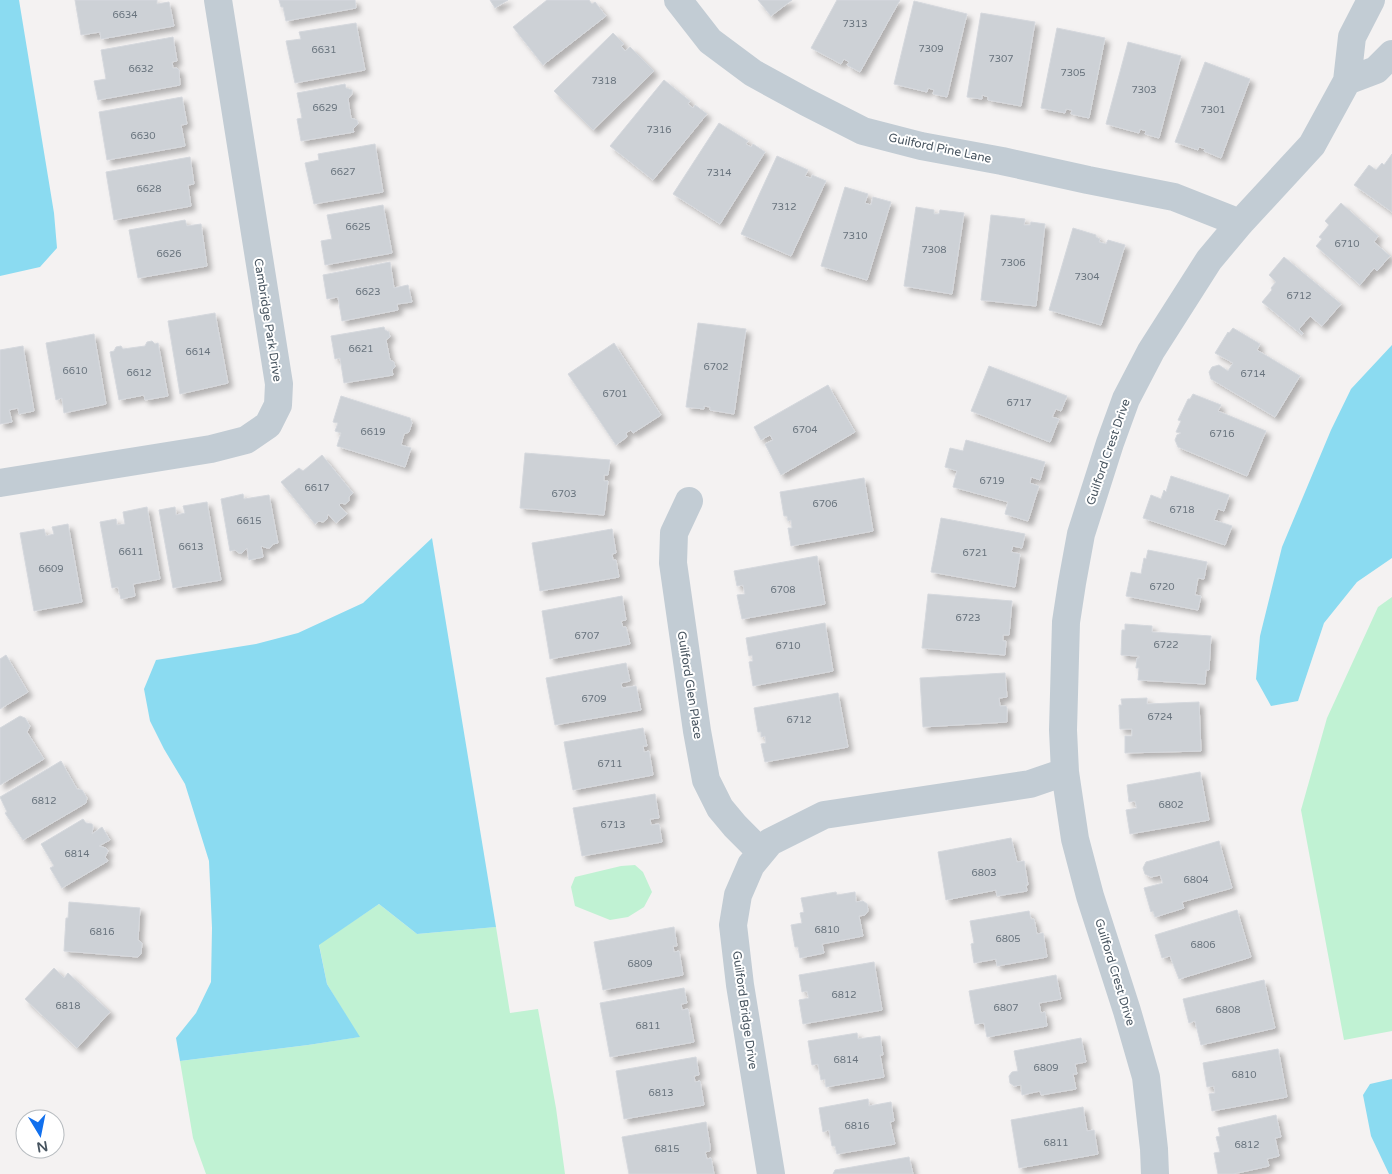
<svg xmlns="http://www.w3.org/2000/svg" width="1392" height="1174" font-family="'Varela Round',sans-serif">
<defs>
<filter id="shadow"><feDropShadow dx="4.5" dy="4.5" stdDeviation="2.5" flood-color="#0004"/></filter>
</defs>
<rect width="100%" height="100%" fill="#f4f2f2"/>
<path fill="#c0f2d3" d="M1392,597V1031L1344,1040L1301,810L1327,718L1378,607Z
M635,865L643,872L652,892L644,907L628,917L610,920L575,906L571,887L575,877L621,866Z
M379,904L417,934L496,927L510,1013L538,1009L556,1108L565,1174H206L193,1138L180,1061L308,1045L359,1037L327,984L319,944Z"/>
<path fill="#8bdbf1" d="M0,0H19L54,213L57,248L40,267L0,276Z
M1392,345V558L1357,582L1324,623L1298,701L1271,706L1256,679L1260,636L1282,547L1331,430L1351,389Z
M432,538L496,927L417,934L379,904L319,945L327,984L360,1037L308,1045L180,1061L176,1038L196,1013L211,982L212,928L209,861L185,784L164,749L150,721L144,689L156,660L256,644L298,633L363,603Z
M1392,1079V1174H1389L1371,1136L1363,1095L1370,1084Z"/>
<path fill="#cdd1d6" stroke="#d5d8dd" filter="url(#shadow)" d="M75,0H157V4L169,2L174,26L101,39L100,32L81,35Z
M279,0H355L356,8L286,21L283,7H281Z
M490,0H508L495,8Z
M547,0H589L592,4L595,2L606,16L543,65L513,27Z
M758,0H792L771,16Z
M837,0H900L860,72L847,65L849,62L844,59L841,64L811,48Z
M914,1L967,14L947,97L933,94L934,90L928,88L927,92L894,84Z
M981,13L1035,22L1021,106L988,100V97L982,95V99L967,97Z
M356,23L365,70L295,83L286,41L301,39L299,32Z
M1057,28L1105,38L1089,118L1071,114L1072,110L1066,109L1065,113L1041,108Z
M613,33L624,44L621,46L625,51L630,47L654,71L593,130L554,91Z
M173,37L177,61L172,62L173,68H177L179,70L180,85L98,100L94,81L106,79L101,50Z
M1128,42L1181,56L1159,138L1145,134L1146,131L1140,129L1139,133L1106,124Z
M1205,62L1250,79L1221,158L1204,151L1205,149L1199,147L1198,150L1175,142Z
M664,80L690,101L688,104L693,108L695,105L707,114L653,180L610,146Z
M345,84L346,88L352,90V94L348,99L351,118L357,120L358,124L353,129L354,132L301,141L297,119L302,118L297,93Z
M182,97L187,124L181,125L185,146L107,160L99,112Z
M719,123L748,141L746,144L751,147L753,144L765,152L720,224L673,194Z
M375,144L383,192L314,204L305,163L319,160L318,154Z
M1392,154V212L1354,185L1369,165L1376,170L1382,163L1384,165Z
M777,156L808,170L805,176L811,178L812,175L826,181L791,256L741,234Z
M190,157L194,184L188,185L191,206L114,220L106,172Z
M845,187L868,194L865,203L871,205L873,197L891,202L867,280L821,266Z
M1341,203L1378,236L1374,242L1390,256L1377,271L1374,268L1360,285L1316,246L1322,239L1319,237L1329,225L1325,221Z
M383,205L392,253L325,265L321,241L332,239L327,215Z
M916,207L934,210V214H939L940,210L964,213L952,294L904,286Z
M991,215L1025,219L1024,225H1030L1031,222L1045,224L1036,306L981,300Z
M185,220L187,226L201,224L207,266L138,278L129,230Z
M1073,228L1096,235V237L1100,239L1099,242L1106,244L1108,240L1125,245L1101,325L1049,310Z
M1284,257L1341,304L1322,326L1310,316L1299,329L1303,333L1302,335L1262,302L1272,290L1271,288L1276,282L1269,275Z
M390,262L394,288L408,285L412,302L397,304L398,310L342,321L338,297L327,299L323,275Z
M215,313L228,383L180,394L168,321Z
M698,323L746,329L734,414L710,410V407L704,406V409L686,407Z
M384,327L385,330L389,332L390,337L386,340L390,360L394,362L395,367L392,370L393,375L344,383L340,358L335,359L331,336Z
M1233,328L1260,344L1257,350L1300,376L1275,417L1211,379L1209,372L1212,367L1219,365L1228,371L1233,363L1215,353L1228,332L1229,333Z
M94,334L106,404L64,413L62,398L56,400L46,343Z
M152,341L155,344L158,343L168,396L145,400L144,395L119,400L110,352L114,351L116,347L121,346L123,349L145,346L147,342Z
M614,343L661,415L633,433L631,430L626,433L627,437L616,445L568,374Z
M23,346L34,411L19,414L18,408L9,410L12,422L0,424V350Z
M989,366L1067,396L1061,411L1056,409L1052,417L1059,419L1050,442L971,411Z
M828,385L855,432L781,475L765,444L773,440L770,435L761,440L754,427Z
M1193,394L1221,405L1218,411L1266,431L1247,476L1178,447L1175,440L1177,435L1181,433L1176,432L1181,421L1178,420L1188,399H1190Z
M341,396L410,418L412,423L409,432L404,434L401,445L411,448L405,467L337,446L341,433L335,431L338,423L333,422Z
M966,440L1045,462L1040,480L1031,477L1030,483L1039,486L1028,521L1005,514L1008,502L953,487L957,471L945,467L950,448L963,451Z
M525,453L610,460L608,475H604V481H608L604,515L520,508Z
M322,455L353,493L349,497V501L345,504L341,503L339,505L347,514L336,523L328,514L327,519L323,522L319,521L315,524L281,482L299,468L303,471Z
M1171,476L1229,495L1224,511L1218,509L1214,520L1232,526L1225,545L1143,518L1151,495L1161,499L1164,490L1166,492Z
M864,478L873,531L791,546L788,528H792L791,520L788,521L787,516H784L780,492Z
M243,494L244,499L269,495L278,543L273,544L270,548H267L261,546L263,557L249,560L247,548L242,553H239L235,550L230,551L221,499Z
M207,502L221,580L173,588L159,510L175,507L176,515L185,513L183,506Z
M147,507L160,579L133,584L135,596L121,599L118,587L112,588L100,522L116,519L117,525L125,524L123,512Z
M941,518L1025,534L1022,548L1013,546L1011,552L1020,554L1015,587L931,572Z
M68,524L82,602L34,611L20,533L44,529L46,536L54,534L52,527Z
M612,529L616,553L612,554L613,560H616L619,577L540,591L532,543Z
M1148,550L1207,562L1204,579L1198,578L1195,595L1201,596L1198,610L1126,596L1131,572L1141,574L1144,558L1146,559Z
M817,556L825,604L742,619L737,595L745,594L743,585L737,586L734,571Z
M928,594L1012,601L1009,635H1003V641H1006L1005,655L922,648Z
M622,596L626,620L621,621L623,627H626L630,644L550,659L542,611Z
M825,623L833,671L753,686L749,662L753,661L752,655L749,656L746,638Z
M1125,624L1152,626V632L1211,636L1209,670H1206L1205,684L1138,680L1139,668H1136L1137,658H1139V656L1121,655L1122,630H1125Z
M6,655L28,692L0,709V659Z
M626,663L630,681L621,683L622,688L636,686L641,710L555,725L546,678Z
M1005,673L1007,697L999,698L1000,706H1006L1007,708V722L923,727L920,678Z
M838,693L848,747L765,762L761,744L766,743L765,736L761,737V732H758L754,708Z
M1147,698V704L1199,702L1201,751L1125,753V736H1132V729H1120L1119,705H1122L1121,699Z
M20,716L25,718L30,726L27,732L44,759L0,785V728Z
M643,728L647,746H643L644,752L649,751L653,775L573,790L564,742Z
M61,761L77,789L82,790L87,798L86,803L23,840L5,813L7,812L0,797Z
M1200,772L1209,820L1130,834L1126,810L1137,808L1135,801L1129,802L1127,785Z
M655,794L659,818L650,819L651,825L659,824L662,842L582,856L573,808Z
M83,819L86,823L92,824L93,827L92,834L102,827L110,840L99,846L106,848L108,851L105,857L108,861L62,888L50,868L54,866L41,844Z
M1011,838L1017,862L1024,861L1028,885H1026L1027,891L997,896L996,890L946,900L938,852Z
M1219,841L1232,888L1182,902L1184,908L1155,917L1153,911L1151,912L1144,888L1163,883L1160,875L1151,877L1145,874L1143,868L1146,862Z
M836,892L837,895L855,892L856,902L863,901L867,904L868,911L865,915L859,916L863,936L822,944L824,953L800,958L798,947H795L791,925L802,923L800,913L804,912L801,898Z
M69,902L140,908L138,940L142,943L141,954L138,957L64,951L66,918H68Z
M1237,910L1251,957L1179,979L1170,956L1162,958L1155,935Z
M1029,911L1031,919H1034L1037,934L1043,933L1047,957L997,966L996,959L974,963L971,944L974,943L970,921Z
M674,927L677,946H673L674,952L679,951L683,975L603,990L594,942Z
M874,962L882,1010L803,1024L799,1000L809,998L807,991L802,992L799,975Z
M54,968L64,978L68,973L110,1012L77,1048L25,999Z
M1056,975L1061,999L1039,1003L1041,1013L1045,1012L1047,1026L987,1037L984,1023L975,1024L969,991Z
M1264,980L1275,1028L1201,1045L1195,1021L1189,1023L1183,999Z
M684,988L687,1003L681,1004L682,1010L688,1009L694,1042L610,1057L600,1003Z
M857,1033L858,1039L880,1036L883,1055H880L884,1077L826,1087L825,1079L821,1080L818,1064L812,1065L808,1041Z
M1081,1038L1086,1062L1075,1064L1077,1074H1073L1076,1089L1041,1095L1040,1091L1022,1095L1021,1085L1014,1086L1010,1083L1009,1076L1012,1072L1018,1071L1014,1051Z
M1278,1049L1287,1097L1212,1111L1209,1094L1215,1093L1214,1086L1207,1087L1203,1063Z
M696,1057L699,1075L694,1076L695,1082L700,1081L704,1105L624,1119L616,1071Z
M868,1099L869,1106L891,1102L894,1121L890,1122L895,1144L837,1154L835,1146H832L829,1130L823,1132L819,1108Z
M1083,1107L1087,1131L1094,1130L1098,1154L1019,1168L1011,1120Z
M1276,1115L1281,1137L1275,1138L1279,1156L1267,1159L1269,1166L1233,1174H1218L1214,1153L1220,1152L1216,1137L1220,1136L1218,1128Z
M706,1122L710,1146V1151L705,1152L707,1159L711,1158L714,1174H629L622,1137Z
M909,1157L913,1174H833L835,1170Z"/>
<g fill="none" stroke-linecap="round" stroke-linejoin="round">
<path stroke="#c2ccd4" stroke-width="28" d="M678,0L710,41L753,73L806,102L863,131L921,146L1002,161L1088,180L1174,197L1240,223
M1371,0L1352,37L1347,81L1376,70L1392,54
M0,483L211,449L246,440L268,425L278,405L279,384L218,0
M689,501L674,533L673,563L697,731L706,780L720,808L735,826L761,852
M771,1174L740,985L733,925L738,895L751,865L770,842L824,815L1030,784L1065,772
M1155,1174L1154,1149L1146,1077L1127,1011L1090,896L1075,839L1065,772L1063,730L1066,622L1072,583L1081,534L1110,443L1126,399L1151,351L1209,260L1240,223L1312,145L1347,81"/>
</g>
<g text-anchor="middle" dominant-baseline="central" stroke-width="4" stroke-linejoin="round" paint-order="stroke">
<g font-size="10" fill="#69747e">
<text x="125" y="15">6634</text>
<text x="855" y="24">7313</text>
<text x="931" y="49">7309</text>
<text x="324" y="50">6631</text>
<text x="1001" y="59">7307</text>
<text x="141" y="69">6632</text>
<text x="1073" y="73">7305</text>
<text x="604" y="81">7318</text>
<text x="1144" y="90">7303</text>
<text x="325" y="108">6629</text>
<text x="1213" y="110">7301</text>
<text x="659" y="130">7316</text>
<text x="143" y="136">6630</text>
<text x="343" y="172">6627</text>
<text x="719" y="173">7314</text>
<text x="149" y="189">6628</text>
<text x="784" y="207">7312</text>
<text x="358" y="227">6625</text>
<text x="855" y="236">7310</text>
<text x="1347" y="244">6710</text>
<text x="934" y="250">7308</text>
<text x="169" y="254">6626</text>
<text x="1013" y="263">7306</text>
<text x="1087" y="277">7304</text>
<text x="368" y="292">6623</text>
<text x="1299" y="296">6712</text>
<text x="361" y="349">6621</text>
<text x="198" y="352">6614</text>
<text x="716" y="367">6702</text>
<text x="75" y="371">6610</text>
<text x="139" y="373">6612</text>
<text x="1253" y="374">6714</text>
<text x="615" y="394">6701</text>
<text x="1019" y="403">6717</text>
<text x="805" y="430">6704</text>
<text x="373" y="432">6619</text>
<text x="1222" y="434">6716</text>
<text x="992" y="481">6719</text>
<text x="317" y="488">6617</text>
<text x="564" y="494">6703</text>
<text x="825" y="504">6706</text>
<text x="1182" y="510">6718</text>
<text x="249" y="521">6615</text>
<text x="191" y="547">6613</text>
<text x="131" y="552">6611</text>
<text x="975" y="553">6721</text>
<text x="51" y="569">6609</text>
<text x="1162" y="587">6720</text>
<text x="783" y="590">6708</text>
<text x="968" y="618">6723</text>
<text x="587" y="636">6707</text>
<text x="1166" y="645">6722</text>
<text x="788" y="646">6710</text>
<text x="594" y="699">6709</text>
<text x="1160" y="717">6724</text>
<text x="799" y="720">6712</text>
<text x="610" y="764">6711</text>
<text x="44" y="801">6812</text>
<text x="1171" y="805">6802</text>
<text x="613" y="825">6713</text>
<text x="77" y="854">6814</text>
<text x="984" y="873">6803</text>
<text x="1196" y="880">6804</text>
<text x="827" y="930">6810</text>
<text x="102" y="932">6816</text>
<text x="1008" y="939">6805</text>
<text x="1203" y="945">6806</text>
<text x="640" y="964">6809</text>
<text x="844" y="995">6812</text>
<text x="68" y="1006">6818</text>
<text x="1006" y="1008">6807</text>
<text x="1228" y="1010">6808</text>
<text x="648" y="1026">6811</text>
<text x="846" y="1060">6814</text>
<text x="1046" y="1068">6809</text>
<text x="1244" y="1075">6810</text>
<text x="661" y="1093">6813</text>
<text x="857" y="1126">6816</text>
<text x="1056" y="1143">6811</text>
<text x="1247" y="1145">6812</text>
<text x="667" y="1149">6815</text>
</g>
<g font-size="12" fill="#485560" stroke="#fff">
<text transform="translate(940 148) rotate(12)">Guilford Pine Lane</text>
<text transform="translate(268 320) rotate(81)">Cambridge Park Drive</text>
<text transform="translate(1108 452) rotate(-71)">Guilford Crest Drive</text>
<text transform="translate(690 685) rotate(81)">Guilford Glen Place</text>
<text transform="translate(1115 972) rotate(73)">Guilford Crest Drive</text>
<text transform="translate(745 1010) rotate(82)">Guilford Bridge Drive</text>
</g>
</g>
<g transform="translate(40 1134) rotate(170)"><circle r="24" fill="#ffffff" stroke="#b6bbbf"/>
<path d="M0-4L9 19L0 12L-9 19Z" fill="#1170ee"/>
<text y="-8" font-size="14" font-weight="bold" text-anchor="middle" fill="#485560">N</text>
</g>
</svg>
